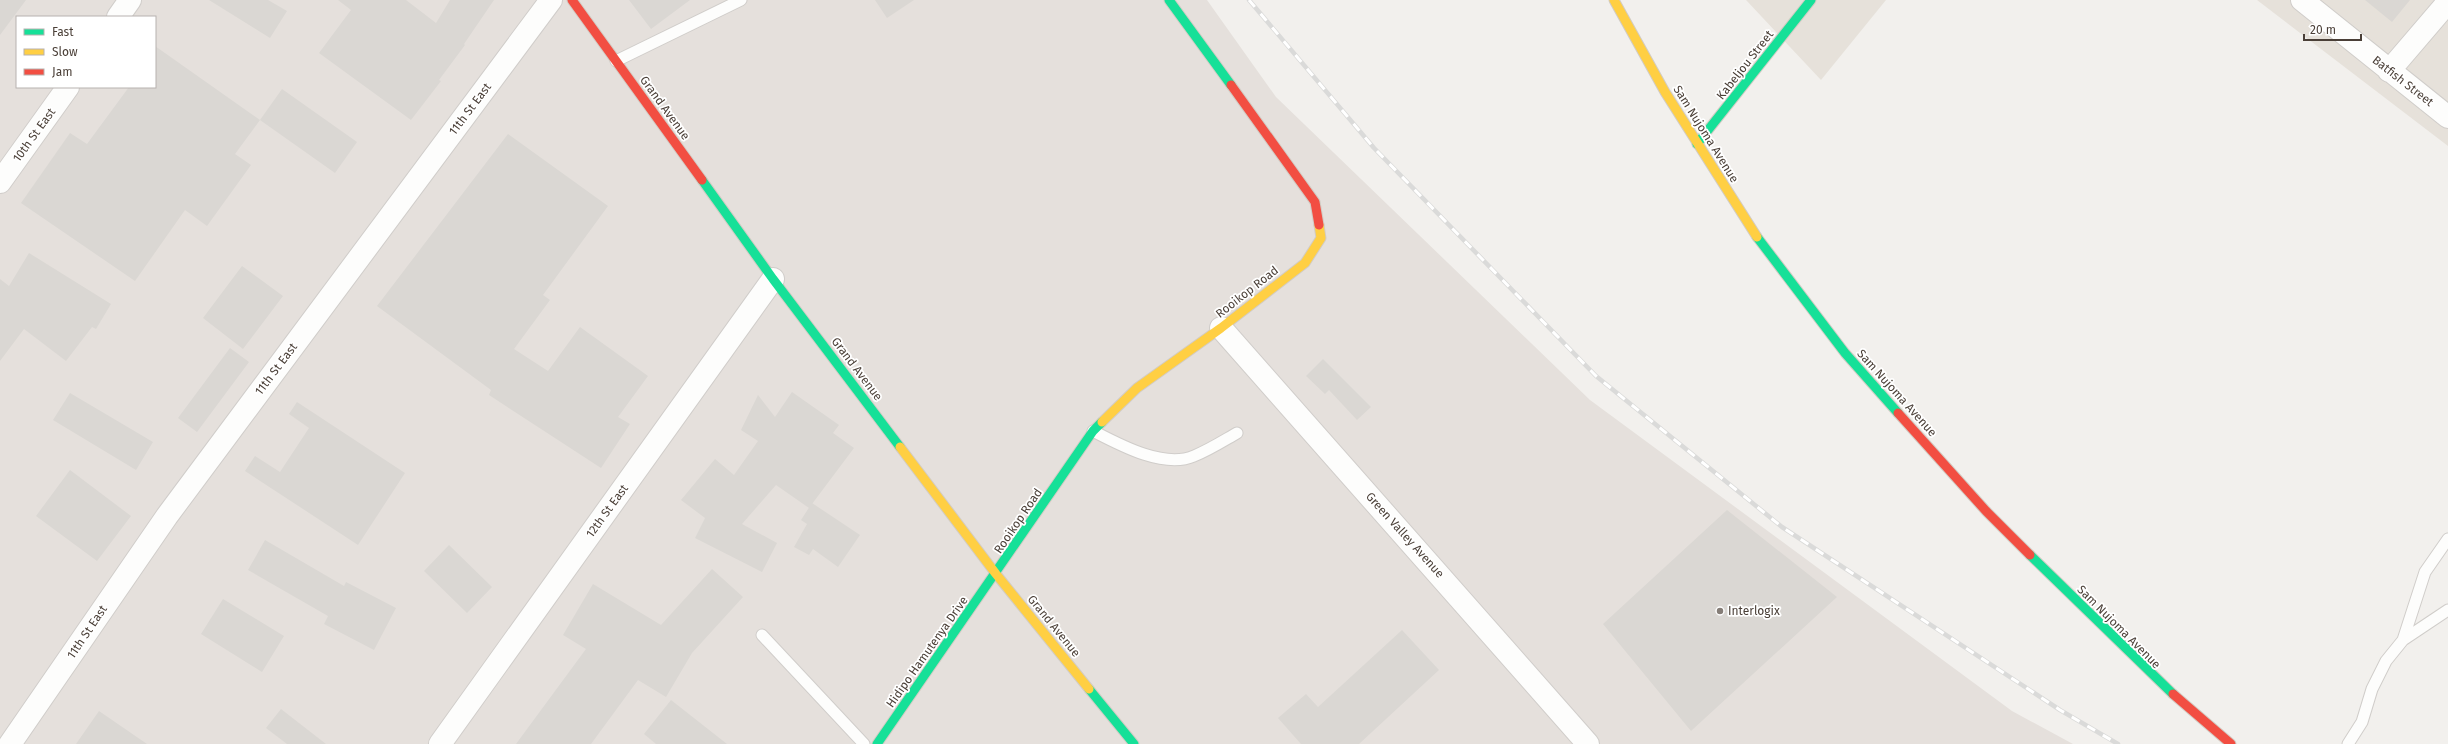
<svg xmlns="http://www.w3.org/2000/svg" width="2448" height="744" font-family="'Fira Sans',sans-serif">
<rect width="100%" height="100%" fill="#f2f0ed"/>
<path fill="#e6e1da" d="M1746,0H1886L1821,80Z
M2257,0H2448V146Z"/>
<path fill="#e5e0dc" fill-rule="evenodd" d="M0,0H1207L1276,97L1590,400L2012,711L2073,744H0ZM17,17H155V87H17Z"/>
<path fill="#dad7d3" d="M0,0H26L0,35Z
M209,0H268L287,11L270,38Z
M338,0H406L436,23L450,0H494L464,44L465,45L439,80L441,81L411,120L319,53L351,10Z
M629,0H690L651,29Z
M875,0H914L887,18Z
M2365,0H2410L2392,22Z
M155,46L260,120L235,154L251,165L207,226L185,210L135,281L21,203L70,133L87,144L129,87H155Z
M282,89L357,142L335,173L260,120Z
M508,134L608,206L543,295L550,300L514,349L548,371L580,327L648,376L618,417L630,424L601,468L489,395L491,390L377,306Z
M29,253L111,304L96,329L92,327L66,361L24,329L0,361V279L9,286Z
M242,266L283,296L243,349L203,318Z
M230,348L249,362L197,432L178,418Z
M1323,359L1371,407L1357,420L1329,390L1325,394L1306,376Z
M792,392L839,425L833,433L854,448L809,508L776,485L742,524L777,543L762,572L695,538L705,518L681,500L715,459L734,475L758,441L741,430L758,395L775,417Z
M70,393L153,442L136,470L53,420Z
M297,402L405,473L358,545L245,471L255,456L280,472L309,428L289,414Z
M70,470L131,516L97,561L36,516Z
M812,503L860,535L838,567L813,549L809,555L794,547L807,524L801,520Z
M1727,510L1837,597L1691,731L1603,624Z
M265,540L344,586L346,582L396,608L374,650L324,624L328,616L248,570Z
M449,545L492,587L467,613L424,571Z
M712,569L743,597L692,653L666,697L638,680L591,744H516L586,649L563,635L593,584L661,625Z
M223,599L284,636L262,672L201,634Z
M1402,630L1439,670L1359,744H1301L1278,718L1306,694L1318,707Z
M671,700L727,744H656L644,734Z
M281,709L326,744H287L266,728Z
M99,711L147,744H76Z"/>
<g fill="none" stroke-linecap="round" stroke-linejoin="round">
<defs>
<path id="lane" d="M616,61L741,0
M1093,431C1120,445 1164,469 1194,456C1209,450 1223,441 1237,433
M762,635L864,744
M2403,640L2425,572L2448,539
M2348,744L2362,722L2372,689L2386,661L2403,640L2448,610"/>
<path id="street" d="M2302,0L2448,117
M118,17L130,0
M2389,71L2448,2
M0,182L68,87
M1221,328L1588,744
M10,744L167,516L551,0
M440,744L773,279"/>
<path id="fast" d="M1169,0L1231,85
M1697,144L1811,0
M702,180L773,279L900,447
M1757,237L1845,353L1898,413
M2030,555L2173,694
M1089,689L1134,744
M877,744L1093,431L1102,422"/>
<path id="slow" d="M1614,0L1665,92L1757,237
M1102,422L1137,388L1221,328L1305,263L1321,238L1319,225
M900,447L996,574L1089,689"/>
<path id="jam" d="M572,0L702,180
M1231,85L1315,202L1319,225
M1898,413L1986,511L2030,555
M2173,694L2231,744"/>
</defs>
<use href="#lane" stroke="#d0cdca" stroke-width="13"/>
<use href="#street" stroke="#d0cdca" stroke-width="24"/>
<use href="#fast" stroke="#d2ccc4" stroke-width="11"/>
<use href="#slow" stroke="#d2ccc4" stroke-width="11"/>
<use href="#jam" stroke="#d2ccc4" stroke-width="11"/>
<use href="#lane" stroke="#fdfdfc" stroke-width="11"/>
<use href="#street" stroke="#fdfdfc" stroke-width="22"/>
<use href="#fast" stroke="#16e098" stroke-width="9"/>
<use href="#slow" stroke="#ffcf43" stroke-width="9"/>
<use href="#jam" stroke="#f24e42" stroke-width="9"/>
<defs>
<path id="rail" d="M1249,0L1374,148L1596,376L1782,527L2060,710L2118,744"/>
</defs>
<use href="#rail" stroke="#dadad9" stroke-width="4.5"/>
<use href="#rail" stroke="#fff" stroke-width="3" stroke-dasharray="9" stroke-linecap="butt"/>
</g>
<circle fill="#857d77" stroke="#fff" stroke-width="1.5" cx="1720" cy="611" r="4"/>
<g text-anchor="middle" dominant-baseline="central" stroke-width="3.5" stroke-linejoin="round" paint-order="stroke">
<g font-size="12" fill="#4a3f37" stroke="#fff">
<text transform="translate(1745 65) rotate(-52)">Kabeljou Street</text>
<text transform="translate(2403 81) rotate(38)">Batfish Street</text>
<text transform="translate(665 108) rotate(54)">Grand Avenue</text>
<text transform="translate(470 109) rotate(-53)">11th St East</text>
<text transform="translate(1706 134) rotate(58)">Sam Nujoma Avenue</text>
<text transform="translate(34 135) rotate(-54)">10th St East</text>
<text transform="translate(1247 292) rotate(-38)">Rooikop Road</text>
<text transform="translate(276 369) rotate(-53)">11th St East</text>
<text transform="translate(857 369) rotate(53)">Grand Avenue</text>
<text transform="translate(1897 393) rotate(48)">Sam Nujoma Avenue</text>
<text transform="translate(607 511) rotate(-54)">12th St East</text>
<text transform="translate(1018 521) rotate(-56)">Rooikop Road</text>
<text transform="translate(1405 535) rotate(48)">Green Valley Avenue</text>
<text transform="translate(1054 626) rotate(51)">Grand Avenue</text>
<text transform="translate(2119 627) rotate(45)">Sam Nujoma Avenue</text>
<text transform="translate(87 632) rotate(-56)">11th St East</text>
<text transform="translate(927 652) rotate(-55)">Hidipo Hamutenya Drive</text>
</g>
<g font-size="12" fill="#4a3f37" stroke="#fff" text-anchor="start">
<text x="1728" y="611">Interlogix</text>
</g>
</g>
<rect x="16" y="16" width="140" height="72" fill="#ffffff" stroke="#b7b2af"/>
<rect x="24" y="29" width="20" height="6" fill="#16e098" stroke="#b7b2af"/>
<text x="52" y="36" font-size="12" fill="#4a3f37">Fast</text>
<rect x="24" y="49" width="20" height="6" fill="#ffcf43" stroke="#b7b2af"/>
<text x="52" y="56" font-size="12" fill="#4a3f37">Slow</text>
<rect x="24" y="69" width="20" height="6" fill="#f24e42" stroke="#b7b2af"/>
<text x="52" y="76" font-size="12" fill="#4a3f37">Jam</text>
<path d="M2304 34v6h57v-6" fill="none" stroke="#4a3f37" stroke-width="2"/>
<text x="2310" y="34" font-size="12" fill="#4a3f37" stroke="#ffffff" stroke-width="3" paint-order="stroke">20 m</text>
</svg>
